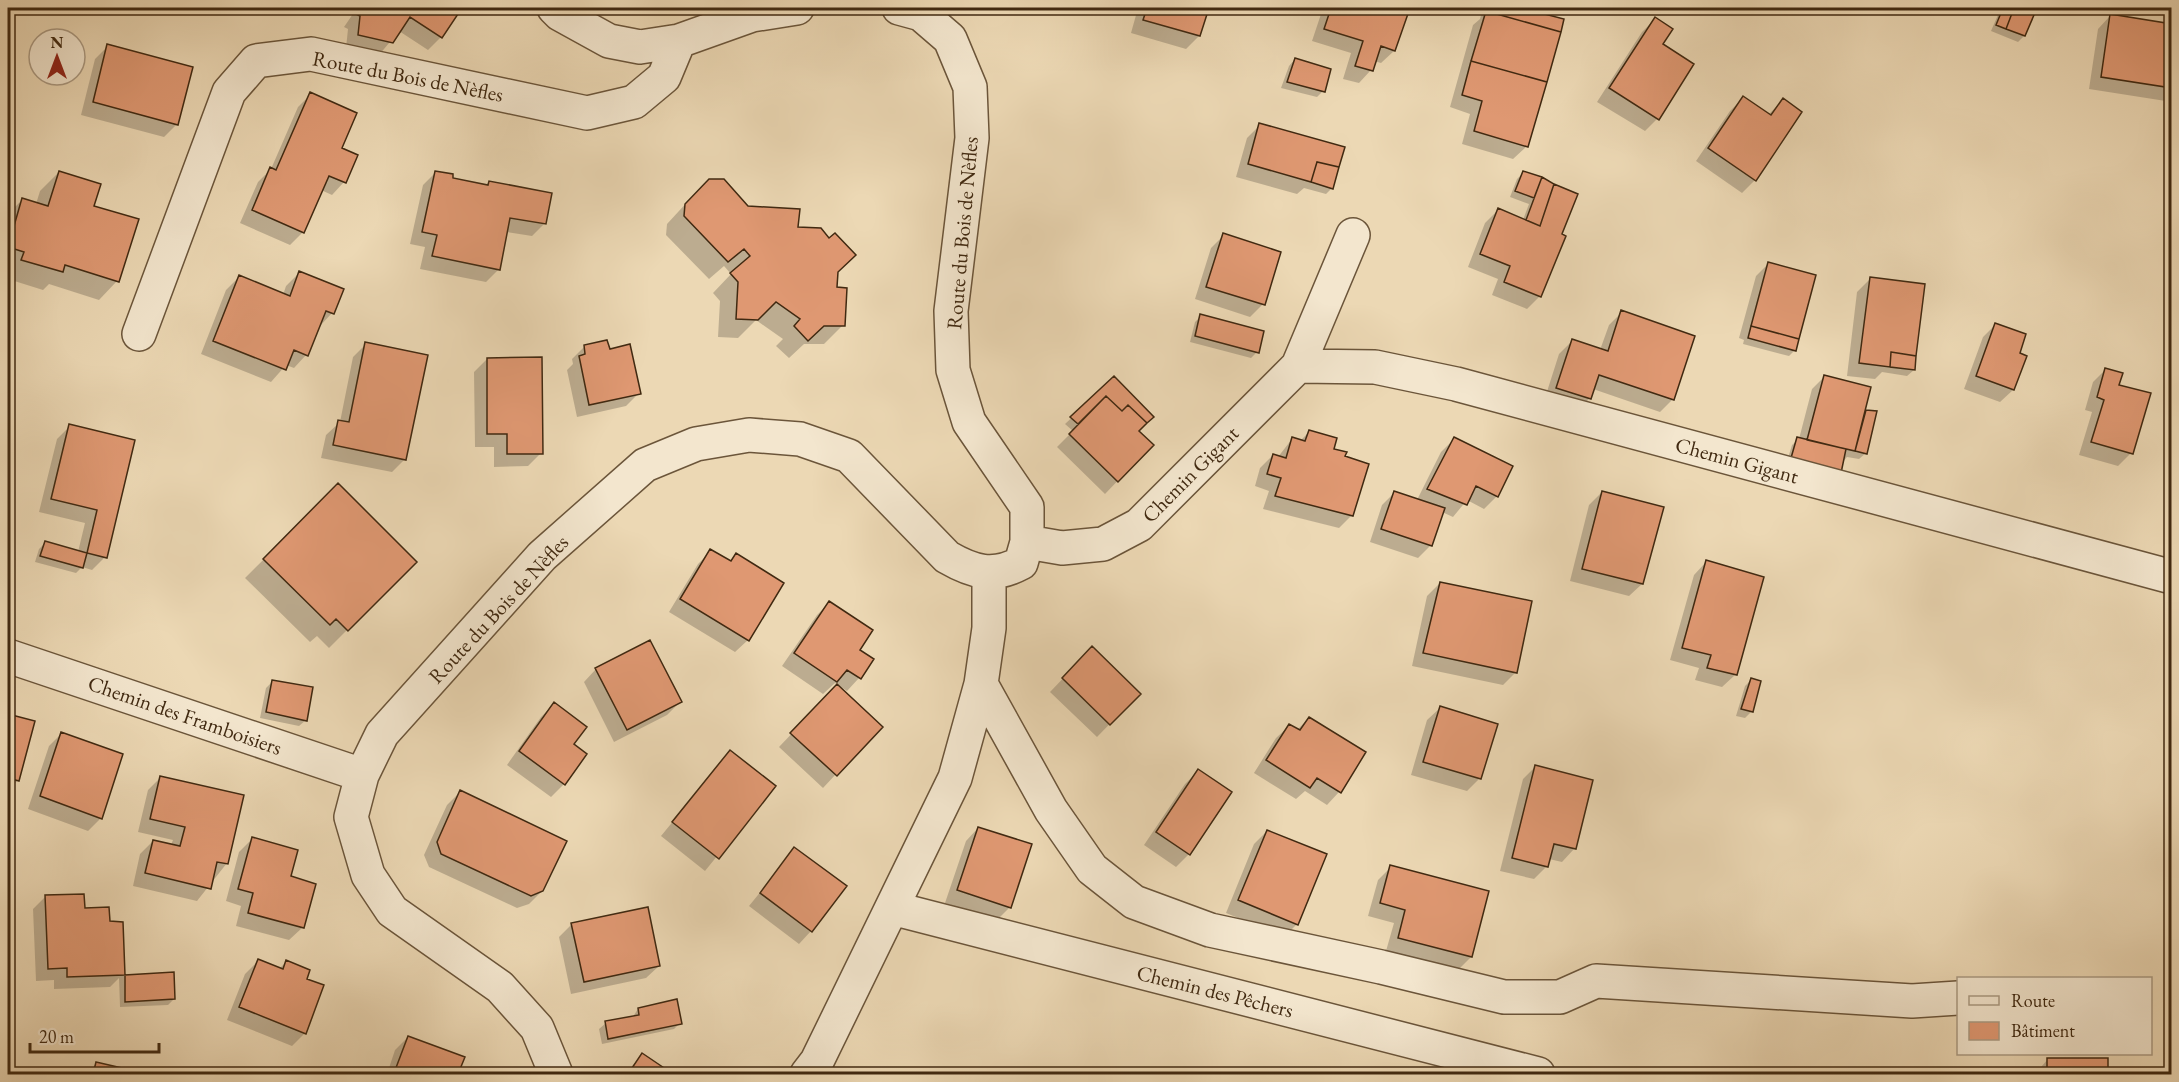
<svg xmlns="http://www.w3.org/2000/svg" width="2179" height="1082" font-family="'EB Garamond',serif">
<rect width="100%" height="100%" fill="#ecd8b4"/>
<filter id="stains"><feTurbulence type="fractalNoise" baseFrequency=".00333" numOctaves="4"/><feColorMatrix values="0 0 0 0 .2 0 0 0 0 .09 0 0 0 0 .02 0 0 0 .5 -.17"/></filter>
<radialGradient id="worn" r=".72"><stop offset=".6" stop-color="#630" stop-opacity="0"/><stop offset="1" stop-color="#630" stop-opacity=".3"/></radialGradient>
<path fill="#0003" d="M357,8H460L441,37L428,50L399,31L379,55L346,48L348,29L344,27Z
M1138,8H1207L1199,36L1186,49L1131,33Z
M1323,8H1408L1394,51L1381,63L1374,61L1371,70L1359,83L1343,79L1351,53L1312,41Z
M1483,8H1515L1563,20L1526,147L1513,159L1462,144L1470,114L1450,107L1473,25L1480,19Z
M2001,8H2049L2042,14L2034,11L2024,36L2018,42L1991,31Z
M2110,16L2172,25V102L2089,89L2098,29Z
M1655,19L1657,119L1645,131L1597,102L1642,32Z
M108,46L177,124L164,137L81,115L95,59Z
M1295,59L1323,91L1317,97L1281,88L1289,66Z
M311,94L340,149L344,182L332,195L321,190L303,232L290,245L240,223L258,182L271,169L298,107Z
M1743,98L1768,115L1783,100L1755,180L1742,193L1696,161L1730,111Z
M1260,125L1332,188L1326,194L1304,188L1297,194L1236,177L1247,138Z
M59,172L92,207L117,281L99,300L49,284L43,290L8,279V214L22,200L36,204L40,191Z
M436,172L451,179L485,186L489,182L545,223L532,236L506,232L499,269L486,282L420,269L425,247L410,244L423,185Z
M1523,173L1576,194L1540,296L1527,309L1492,295L1498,279L1468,267L1485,223L1498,210L1523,220L1529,204L1510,197L1517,179Z
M690,199L748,208L797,228L836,273V289L843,325L824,344H804L789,358L776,346L783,339L756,320L738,338L718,337L720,301L713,293L731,274L724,266L709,279L666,235L667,224Z
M1224,235L1263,304L1250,317L1195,299L1211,248Z
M1769,263L1795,350L1789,356L1743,344L1744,340L1739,338L1756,276Z
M299,273L332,313L320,326L306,355L294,368L286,365L271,382L201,354L226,290L239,277L283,295L286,286Z
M1870,279L1914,370L1907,376L1882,372L1875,379L1847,376L1857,292Z
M1622,312L1673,399L1660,412L1593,389L1590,398L1577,411L1544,401L1559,354L1572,341L1600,350L1609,325Z
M1201,316L1257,352L1251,358L1190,342L1195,322Z
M1995,325L2018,354L2025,356L2013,390L2000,402L1964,389L1983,337Z
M366,344L405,459L392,472L321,458L326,435L340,422L353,357Z
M585,346L609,351L639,393L626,406L577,417L567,370L573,364L572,359Z
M487,359L541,453L528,466L494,467V447H475L474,372Z
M2106,369L2131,453L2118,466L2079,455L2092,412L2085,410L2093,382Z
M1825,376L1862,415L1866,411V453L1859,459L1847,457L1842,463L1784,471L1792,445L1799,439L1812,389Z
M1114,378L1137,431L1152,445L1105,494L1057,447L1073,431L1065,424Z
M70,426L133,441L105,557L92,570L82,567L76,573L35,562L39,549L45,543L78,552L85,523L39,512L57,439Z
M1309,432L1343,457L1352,515L1339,528L1263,509L1269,491L1255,486L1260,468L1273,455L1278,457L1292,439L1300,441Z
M1454,439L1497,496L1484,509L1467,500L1453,517L1442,512L1431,545L1418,558L1370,542L1382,505L1395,492L1417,500L1441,452Z
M338,486L415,562L329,648L317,636L310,642L245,578Z
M1602,492L1642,584L1629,596L1570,581L1589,505Z
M711,551L729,562L736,555L748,640L735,652L669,612L698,564Z
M1706,562L1735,675L1722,687L1695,680L1699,668L1670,660L1694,575Z
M1440,583L1516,672L1503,685L1412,666L1427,596Z
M829,603L858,650L859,678L847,691L838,685L880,727L823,788L779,747L838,685L835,683L823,694L782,666L817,615Z
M1092,648L1139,694L1097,737L1050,692Z
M596,669L680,702L667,715L614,742L584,682Z
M1751,680V712L1745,718L1736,716L1745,686Z
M272,682L306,720L299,726L260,718L266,688Z
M554,704L572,745L564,784L551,797L507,765L541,717Z
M1440,708L1480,778L1467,791L1411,775L1427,720Z
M8,716L33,722L18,780L8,791Z
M1309,718L1364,753L1339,792L1327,805L1305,791L1296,799L1254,773L1276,738L1289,726L1297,730Z
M62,733L101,818L88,831L28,809L49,746Z
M730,752L774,786L705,871L661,836Z
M1535,767L1591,781L1574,849L1562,862L1549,859L1547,866L1534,879L1500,871L1523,779Z
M1198,771L1230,792L1189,854L1176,867L1144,845L1185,784Z
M161,777L227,863L197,901L133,886L140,854L153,841L171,845L173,840L138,832L148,790Z
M460,792L542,891L529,904L517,908L429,867L424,855L447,805Z
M2172,806V835H2168Z
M978,828L1010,907L997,920L945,903L966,841Z
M1267,831L1297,924L1284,937L1226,913L1254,844Z
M252,839L289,878L314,885L302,928L289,940L236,926L241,906L226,901L239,852Z
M795,849L811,931L799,944L749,906Z
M1391,867L1487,892L1471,957L1458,970L1386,951L1394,923L1368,916L1378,880Z
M46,896L83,909L109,923H121L123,976L173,974L174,999L168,1005L120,1007L119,978L110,987L54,989V980L36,981L33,909Z
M572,924L659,966L646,978L571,994L559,937Z
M258,961L279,969L286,962L305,980V1033L292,1046L227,1020L245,974Z
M638,1009L680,1023L674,1029L602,1044L599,1029L606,1023L632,1018Z
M408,1037L463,1058L457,1074H387L395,1050Z
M642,1055L670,1074H625Z
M2048,1059L2106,1060V1074H2035Z
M96,1064L141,1074H86Z"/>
<path fill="#df9872" stroke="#402911" stroke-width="1.5" d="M360,8H462L442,38L410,17L393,43L358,35L360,16L356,14Z
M1147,8H1209L1200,36L1143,20Z
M1331,8H1410L1395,51L1381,46L1373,71L1355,66L1363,41L1324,29Z
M1487,8H1521L1564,19L1561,32L1486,11Z
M2003,8H2014L2006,29L1996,25Z
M2014,8H2037L2025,36L2006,29Z
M1486,11L1561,32L1547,82L1471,61Z
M2110,14L2172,24V88L2101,77Z
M1655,17L1673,29L1663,44L1694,64L1659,120L1609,88Z
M107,44L193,67L178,125L93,102Z
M1295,58L1331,69L1325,92L1287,82Z
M1471,61L1547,82L1528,147L1474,131L1482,101L1462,95Z
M310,92L357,113L342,148L358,155L346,183L329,176L304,233L252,210L270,167L276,170Z
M1743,96L1771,115L1783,98L1802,112L1756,181L1708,148Z
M1259,123L1345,147L1339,167L1317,162L1311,182L1248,164Z
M1317,162L1339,167L1333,189L1311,182Z
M59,171L101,184L94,206L139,219L119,282L65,265L63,272L21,260L24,252L8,247L22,198L48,206Z
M435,171L453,174V178L488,185L489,181L552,193L546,224L510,218L500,270L432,256L437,235L422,232Z
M1523,171L1542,177L1534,198L1515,191Z
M1542,177L1554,184L1540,226L1526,220Z
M709,179H724L748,206L800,209L798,227L821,228L829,238L835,233L856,255L838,272L837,287L847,288L845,326H824L808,341L794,326L800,319L776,302L758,320L736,319L738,282L730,273L750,256L744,249L728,262L684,216L685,204Z
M1554,184L1578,194L1562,234L1566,236L1541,297L1504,282L1510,266L1480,254L1498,208L1540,226Z
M1223,233L1281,252L1265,305L1206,287Z
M1768,262L1816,275L1799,339L1751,326Z
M299,271L344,289L334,314L326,311L308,356L294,350L286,370L213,341L239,275L290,296Z
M1870,277L1925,284L1916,356L1891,352L1890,367L1859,363Z
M1621,310L1695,336L1674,400L1599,375L1591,399L1556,388L1572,339L1608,351Z
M1200,314L1264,331L1259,353L1195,336Z
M1995,323L2026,334L2020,353L2027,356L2014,390L1976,376Z
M1751,326L1799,339L1796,351L1748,338Z
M607,340L610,349L630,344L641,394L589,405L579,356L585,354L584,345Z
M365,342L428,355L406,460L333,445L338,420L349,422Z
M1891,352L1916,356L1915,370L1890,367Z
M542,357L543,454H507V434H487V358Z
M2105,368L2123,373L2119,385L2151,393L2133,454L2091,442L2104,400L2097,397Z
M1824,375L1871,387L1855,451L1807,440Z
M1114,376L1154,417L1147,423L1128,405L1122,411L1106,396L1078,424L1070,417Z
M1106,396L1122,411L1128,405L1147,423L1139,431L1154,445L1118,482L1069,434Z
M1866,410L1877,411L1867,454L1855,451Z
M69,424L135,440L107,558L87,553L97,510L51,499Z
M1309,430L1337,438L1334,449L1347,452L1345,456L1369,464L1353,516L1275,496L1281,478L1267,474L1273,454L1286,458L1292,437L1305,441Z
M1454,437L1513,466L1498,497L1476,486L1467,505L1427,489Z
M1797,437L1846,449L1840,478L1789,465Z
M338,483L417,562L348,631L336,619L330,625L263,559Z
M1394,491L1445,508L1432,546L1381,529Z
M1602,491L1664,507L1643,584L1582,569Z
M45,541L87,553L83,568L40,556Z
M710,549L731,561L736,553L784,583L749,641L680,599Z
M1706,560L1764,577L1737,675L1707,668L1711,655L1682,648Z
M1440,582L1532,601L1517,673L1423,653Z
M829,601L873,630L860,650L874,659L861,679L847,670L837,682L794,653Z
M650,640L682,702L627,730L595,668Z
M1092,646L1141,694L1110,725L1062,678Z
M1751,678L1761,681L1753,712L1741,709Z
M272,680L313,687L307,721L266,712Z
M837,684L883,727L837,776L790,733Z
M554,702L587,727L574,744L587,754L565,785L519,751Z
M1440,706L1498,724L1481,779L1423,762Z
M8,714L35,721L19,781L8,778Z
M1309,717L1366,752L1341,793L1317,778L1310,788L1266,760L1289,724L1300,730Z
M61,732L123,754L102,819L40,796Z
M730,750L776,786L719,859L672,822Z
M1535,765L1593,780L1576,849L1554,844L1548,867L1512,858Z
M1198,769L1232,792L1190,855L1156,832Z
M160,776L244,795L228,864L217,862L211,889L145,873L153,840L180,846L185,827L150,819Z
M460,790L567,841L543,891L531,896L441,854L437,842Z
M8,800L13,802L8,824Z
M978,827L1032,844L1011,908L957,890Z
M1267,830L1327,854L1298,925L1238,900Z
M252,837L298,850L291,876L316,884L304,928L248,913L253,893L238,889Z
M794,847L847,886L812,932L760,893Z
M1390,865L1489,891L1472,957L1398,938L1405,910L1380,903Z
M84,894L85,908L109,907L110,921L123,922L125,975L67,977V968L48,969L45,895Z
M648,907L660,966L584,982L571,923Z
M258,959L283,969L286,960L310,970L307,979L324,985L306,1034L239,1007Z
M174,972L175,999L125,1002V975Z
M677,999L682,1024L608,1039L605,1021L639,1015L638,1008Z
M408,1036L465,1057L458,1074L394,1073Z
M642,1053L673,1074H628Z
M2047,1058H2108V1074H2047Z
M96,1062L148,1074H93Z"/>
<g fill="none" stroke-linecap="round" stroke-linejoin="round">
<defs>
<path id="minor" d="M554,8L560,14L609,41L640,47L679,41L752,15L797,8
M139,334L229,92L256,61L311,54L587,113L634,102L664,77L679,41
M1298,366L1353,235
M1027,542L1062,548L1103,544L1139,525L1298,366L1375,367L1456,384L2172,577
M8,656L362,775
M981,684L1051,810L1092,869L1134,902L1210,930L1381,967L1504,997H1560L1596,981L1912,1001L1958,998
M892,908L1538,1074
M556,1074L537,1028L500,987L392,911L368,875L351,817L362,775L382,734L542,556L645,465L696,444L749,435L800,439L849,456L947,557C973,572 993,578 1021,563L1027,542V507L969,422L953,370L951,311L972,138L970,87L950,39L921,14L899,8
M807,1074L817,1061L955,778L981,684L989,628V574"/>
</defs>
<use href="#minor" stroke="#6b553a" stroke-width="36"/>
<use href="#minor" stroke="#f3e6ce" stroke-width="33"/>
</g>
<g text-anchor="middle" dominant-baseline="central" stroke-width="5" stroke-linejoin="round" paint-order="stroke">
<g font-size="21" fill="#402911" stroke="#f3e6ce">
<text transform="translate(408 76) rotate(11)">Route du Bois de Nèfles</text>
<text transform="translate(962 233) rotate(-85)">Route du Bois de Nèfles</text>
<text transform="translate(1737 460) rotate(15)">Chemin Gigant</text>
<text transform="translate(1190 474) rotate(-45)">Chemin Gigant</text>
<text transform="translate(498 609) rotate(-47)">Route du Bois de Nèfles</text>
<text transform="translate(185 715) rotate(19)">Chemin des Framboisiers</text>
<text transform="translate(1215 991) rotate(14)">Chemin des Pêchers</text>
</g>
</g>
<rect width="2179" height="1082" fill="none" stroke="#ecd8b4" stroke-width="30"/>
<rect x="9" y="9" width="2161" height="1064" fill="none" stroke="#402911" stroke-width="3"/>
<rect x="15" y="15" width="2149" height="1052" fill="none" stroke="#402911" stroke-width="1.5"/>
<rect x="1957" y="977" width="195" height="78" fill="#f3e6ce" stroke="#ab9a82" stroke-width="1.5"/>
<rect x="1969" y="996" width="30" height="9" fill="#f3e6ce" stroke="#ab9a82" stroke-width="1.5"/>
<text x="2011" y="1007" font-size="18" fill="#402911">Route</text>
<rect x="1969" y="1022" width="30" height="18" fill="#df9872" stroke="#ab9a82" stroke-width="1.5"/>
<text x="2011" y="1037" font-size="18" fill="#402911">Bâtiment</text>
<g transform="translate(57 57)"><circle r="28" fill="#f3e6ce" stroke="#ab9a82" stroke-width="1.5"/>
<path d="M0-4.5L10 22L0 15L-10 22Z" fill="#8f2418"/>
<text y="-9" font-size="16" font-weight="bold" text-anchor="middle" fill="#402911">N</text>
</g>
<path d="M30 1043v9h129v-9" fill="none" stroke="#402911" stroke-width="3"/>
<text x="39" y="1043" font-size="18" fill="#402911" stroke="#f3e6ce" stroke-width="4.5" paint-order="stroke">20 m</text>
<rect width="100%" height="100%" filter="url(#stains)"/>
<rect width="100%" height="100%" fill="url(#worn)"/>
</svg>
